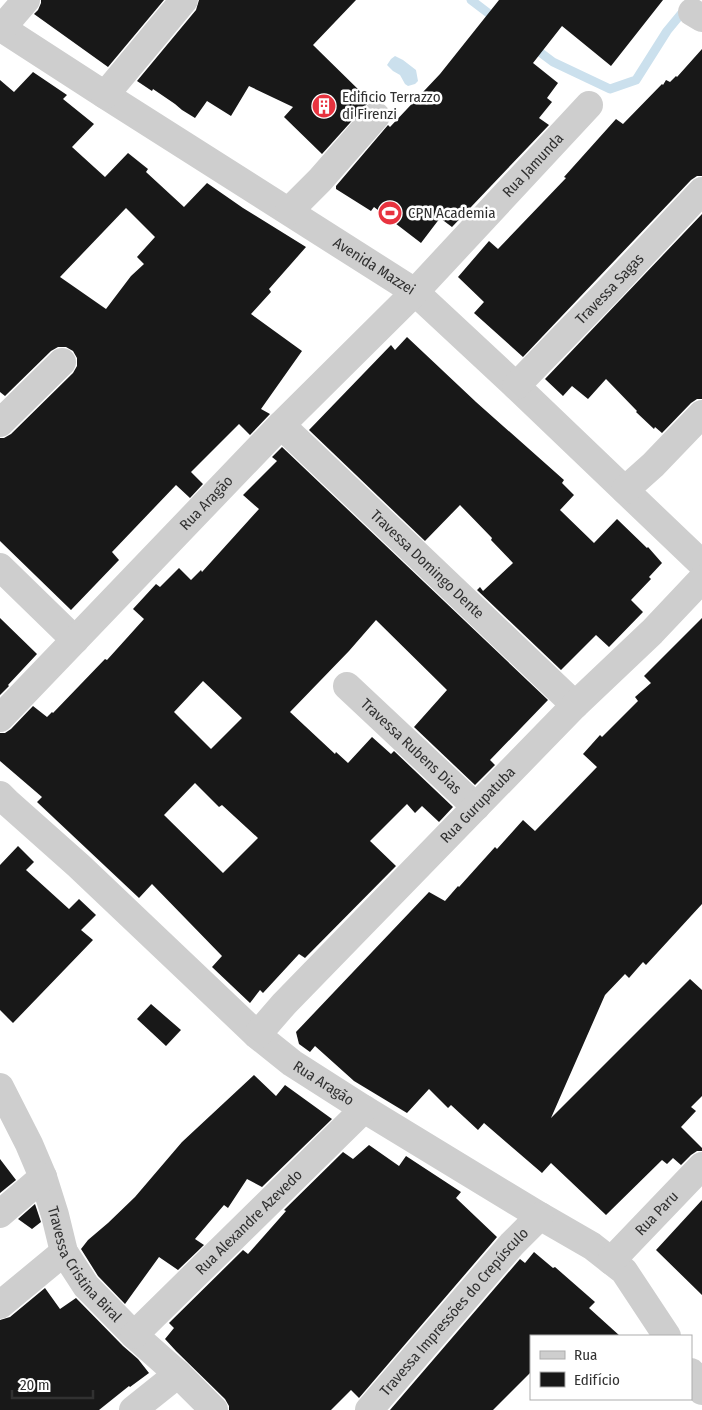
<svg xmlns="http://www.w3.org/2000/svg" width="702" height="1410" font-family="'Fira Sans Condensed',sans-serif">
<rect width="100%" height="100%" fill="#fff"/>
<path fill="#cbe0ed" d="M395,56L403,60L416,70L418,81L415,84L408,86L405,84L400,75L393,71L387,65L391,59Z"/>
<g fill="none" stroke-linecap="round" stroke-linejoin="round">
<path stroke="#cbe0ed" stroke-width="9" d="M471,0L496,19
M533,47L553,62L610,89L636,80L667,31L686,8"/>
</g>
<path fill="#181818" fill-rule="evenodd" d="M41,0H164L108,67L34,14L38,10L41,3Z
M199,0H356L313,45L364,95L361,98L367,104L322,154L284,117L293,107L249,86L231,116L207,101L195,118L182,110L175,104L153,89L152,91L137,81L196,10Z
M499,0H663L611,66L562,26L533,63L558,83L547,98L552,102L539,118L549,125L452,227L440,218L421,243L374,207L371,211L336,189V186L388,125L390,127L440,74Z
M702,49V176H697L691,180L523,357L474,313L484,302L458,277L489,241L498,249L566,178L564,177L616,119L623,124L662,84L663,85L666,80L670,82L676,76L677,77Z
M33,72L67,95L63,99L94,124L72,147L105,177L128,153L148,169L146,172L184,207L207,183L243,208L306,247L269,289L271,292L251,314L302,351L261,409L270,414L250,435L239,424L191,472L203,484L190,498L176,485L112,552L119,560L71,610L0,541V438H4L11,434L73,373L77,366V358L73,351L66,347H58L51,351L5,396L0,392V80L14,92ZM126,208L155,237L137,257L144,264L131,276L106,309L60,277Z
M702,214V399H697L691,403L662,433L655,427L654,429L636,412L637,411L606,379L588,399L572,386L563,396L545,379Z
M407,337L476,402L564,480L562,483L574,495L560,510L594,543L617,519L647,548L648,547L662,563L649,577L651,579L631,600L643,612L609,647L596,635L561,670L477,590L480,587L483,591L513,563L491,540L492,538L460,505L425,541L309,430L391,345L395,350Z
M282,447L548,700L490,760L495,765L475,785L414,727L447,690L376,620L349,651L290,712L335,754L336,752L348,763L372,737L391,754L394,751L453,807L439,822L422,806L415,813L407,804L370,841L396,866L305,958L299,954L263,993L260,990L250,1003L212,967L222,956L152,884L139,898L37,802L42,797L0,761V733H5L11,729L33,706L47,717L52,712L53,713L105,659L107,660L144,619L133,609L156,584L160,587L179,568L191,580L201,570L202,572L259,509L243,495L277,461L272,457ZM203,681L242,718L211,749L174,712ZM195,783L219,807L222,805L258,838L223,873L164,815Z
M0,618L37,654L8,685L9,686L0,695Z
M702,618V904L646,965L643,962L629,978L625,974L605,995L551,1118L690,979L702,990V1096L691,1107L696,1111L681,1127L702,1148V1151H697L691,1155L681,1165L673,1158L667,1164L662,1160L606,1215L551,1163L542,1173L484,1123L478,1130L451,1105L448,1108L429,1089L407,1113L354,1081L315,1046L310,1052L299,1044L296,1032L429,892L445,901L458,886L459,887L495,847L497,849L523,820L535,831L597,767L583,754L600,735L602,737L638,701L635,697L651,683L644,676Z
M18,846L34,862L26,870L69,909L79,899L96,915L81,930L93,940L13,1023L0,1010V865Z
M151,1004L181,1030L166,1046L137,1019Z
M254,1075L276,1096L285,1085L332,1119L262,1187L247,1179L228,1208L224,1205L195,1239L204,1245L178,1270L159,1257L125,1304L98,1276L81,1249L88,1240L108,1223L135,1197L182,1142Z
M369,1145L399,1166L406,1156L461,1192L456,1198L497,1237L359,1398L351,1390L331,1410H229V1406L225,1399L176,1351L165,1339L174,1328L169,1323L243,1250L248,1254L286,1211L284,1210L343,1152L353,1159Z
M0,1159L16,1180L0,1193Z
M702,1200V1295L656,1250Z
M35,1204L41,1222L32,1229L18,1219Z
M534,1252L553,1268L555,1267L595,1302L589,1308L620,1336H531V1372L493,1410H390L520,1259L525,1263Z
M45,1288L60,1309L76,1298L123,1346L138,1359L149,1373L130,1387L129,1386L99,1410H0V1320L10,1317Z"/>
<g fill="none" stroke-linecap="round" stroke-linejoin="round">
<g stroke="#cecece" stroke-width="28">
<path d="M692,12L702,18"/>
<path id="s1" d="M0,27L105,95L415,292L516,386L702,564"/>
<path d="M2,28L26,0"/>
<path d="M105,95L184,0"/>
<path d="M289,211L320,180L376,116"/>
<path id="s2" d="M516,386L609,290L702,191"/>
<path d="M0,423L62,362"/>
<path id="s3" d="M281,425L575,705"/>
<path d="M625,490L653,465L702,414"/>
<path d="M0,567L75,640"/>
<path id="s4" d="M347,686L476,807"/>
<path id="s5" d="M0,718L281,425L415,292L589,105"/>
<path id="s6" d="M0,795L7,802L79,866L257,1035L292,1063L364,1109L540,1216L592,1246L624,1271L667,1336"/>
<path id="s7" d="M257,1035L284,1004L575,705L652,632L702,579"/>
<path id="s8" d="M0,1087L29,1144L43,1177L55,1215L64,1252L86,1286L134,1335L178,1374L214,1410"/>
<path d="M0,1214L43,1177"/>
<path id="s9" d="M611,1261L702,1166"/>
<path d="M0,1305L64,1252"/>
<path id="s10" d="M134,1335L364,1109"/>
<path d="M691,1372L702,1391"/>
<path d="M133,1410L178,1374"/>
<path id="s11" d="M369,1410L512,1244L540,1216"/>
</g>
</g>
<defs>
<symbol id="building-disc" viewBox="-11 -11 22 22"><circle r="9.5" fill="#e8333f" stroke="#fff"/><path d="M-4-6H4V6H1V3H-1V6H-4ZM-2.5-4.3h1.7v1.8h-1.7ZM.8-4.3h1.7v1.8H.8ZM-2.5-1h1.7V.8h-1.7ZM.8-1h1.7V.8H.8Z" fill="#fff"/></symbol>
<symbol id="stadium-disc" viewBox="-11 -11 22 22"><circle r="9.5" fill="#e8333f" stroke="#fff"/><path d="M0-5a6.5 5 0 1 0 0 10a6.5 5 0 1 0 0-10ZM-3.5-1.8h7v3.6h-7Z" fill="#fff"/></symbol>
</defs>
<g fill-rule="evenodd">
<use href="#building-disc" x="310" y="92" width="28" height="28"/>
<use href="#stadium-disc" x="376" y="199" width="28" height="28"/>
</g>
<g text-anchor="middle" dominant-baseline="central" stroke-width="5" stroke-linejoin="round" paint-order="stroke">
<g font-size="15" fill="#313131" stroke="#fff" text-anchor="start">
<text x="342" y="97">Edificio Terrazzo<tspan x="342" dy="17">di Firenzi</tspan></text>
<text x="408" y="213">CPN Academia</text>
</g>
<g font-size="15" fill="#313131" stroke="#fff">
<text stroke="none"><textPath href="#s5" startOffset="768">Rua Jamunda</textPath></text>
<text stroke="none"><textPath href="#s1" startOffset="444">Avenida Mazzei</textPath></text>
<text stroke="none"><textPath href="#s2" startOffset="135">Travessa Sagas</textPath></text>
<text stroke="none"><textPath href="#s5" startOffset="298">Rua Aragão</textPath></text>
<text stroke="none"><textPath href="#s3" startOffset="202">Travessa Domingo Dente</textPath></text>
<text stroke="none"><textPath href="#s4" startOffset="88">Travessa Rubens Dias</textPath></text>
<text stroke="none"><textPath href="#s7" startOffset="319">Rua Gurupatuba</textPath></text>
<text stroke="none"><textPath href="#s6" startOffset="434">Rua Aragão</textPath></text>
<text stroke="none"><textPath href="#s9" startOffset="66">Rua Paru</textPath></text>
<text stroke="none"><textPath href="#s10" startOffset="161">Rua Alexandre Azevedo</textPath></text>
<text stroke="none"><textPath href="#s8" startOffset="198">Travessa Cristina Biral</textPath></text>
<text stroke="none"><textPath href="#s11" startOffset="130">Travessa Impressões do Crepúsculo</textPath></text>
</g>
</g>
<rect x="530" y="1335" width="162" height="65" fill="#ffffff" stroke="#adadad"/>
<rect x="540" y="1351" width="25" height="8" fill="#cecece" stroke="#adadad"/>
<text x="574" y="1360" font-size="15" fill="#313131">Rua</text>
<rect x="540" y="1372" width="25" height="15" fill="#181818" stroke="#adadad"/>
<text x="574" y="1385" font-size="15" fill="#313131">Edifício</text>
<path d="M12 1390v8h81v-8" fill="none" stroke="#313131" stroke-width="2.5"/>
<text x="20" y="1390" font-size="15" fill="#313131" stroke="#ffffff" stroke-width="4" paint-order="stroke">20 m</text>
</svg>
